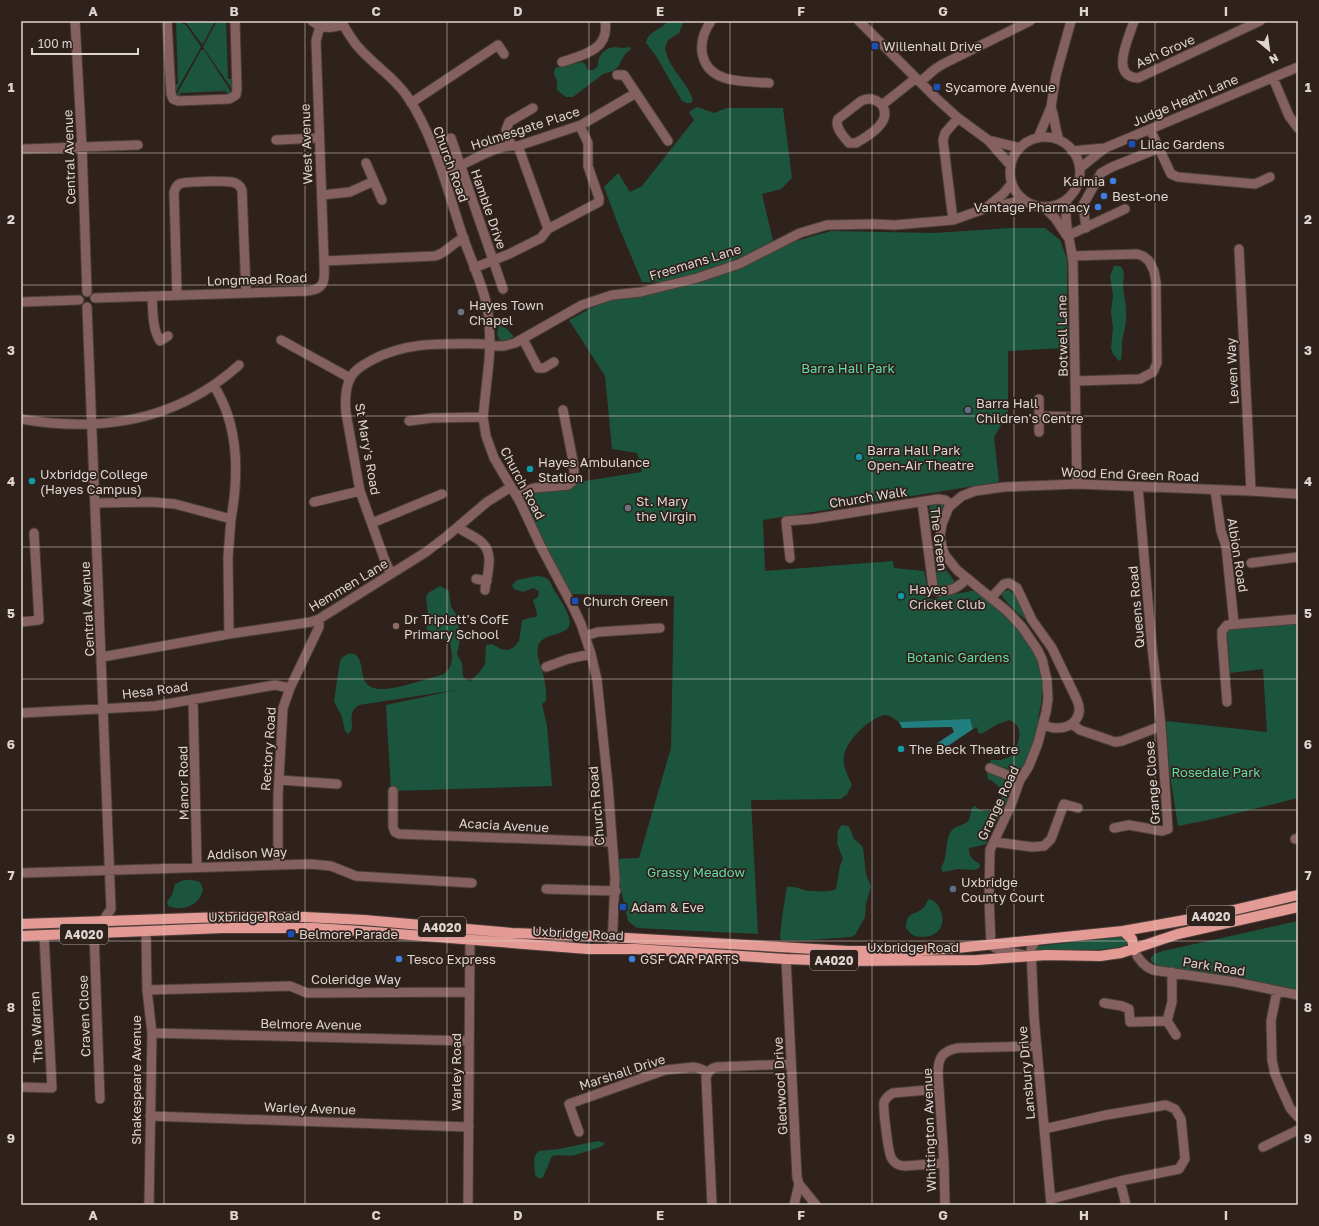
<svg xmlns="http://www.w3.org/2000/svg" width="1319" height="1226" font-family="'Golos Text',sans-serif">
<rect width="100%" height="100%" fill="#2f221c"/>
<path fill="#1c553e" d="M176,21L186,25L201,47L174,95L173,85L178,84Z
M185,21H215L203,44L201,43Z
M217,21H226L228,79H234V92L203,47Z
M668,21H684L679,33L668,40L665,48C668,68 687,81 693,100L691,103H687L682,101L656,56L646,43C648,31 661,30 668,21Z
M614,47L622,48L629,47L631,49L625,54L618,67L613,71L603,74L573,97H566L557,90V81L554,74L555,68L582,62L585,64L588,70H593L598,66C597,56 605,48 614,47Z
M201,50H204L232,93L227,96L226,91L180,93V98L176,96Z
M697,107L714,113L727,108H783L792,178L781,189L762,194L773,241C736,260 684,286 642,282L619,227L604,187L618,173L630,192L642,186L694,120L689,112Z
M1011,228H1045L1060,240L1067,259V322C1070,329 1069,337 1069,345H1067V348L1008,351V413L994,437L999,482L763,520L765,571L893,561L894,568L924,571L930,599L976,590C1005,615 1040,641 1042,682C1042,689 1042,697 1041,704C1040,711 1037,717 1039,724C1036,737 1029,763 1019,770H1011L990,763L991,760H1001L1014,755C1018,742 1026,726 1009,720L998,724L981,734L978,733L977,727L973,729L970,720L899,722C894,719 891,715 885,715C871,717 851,737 846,749C840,763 847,773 852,785L847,794L841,799L751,800L758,934L637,928L628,921L614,859L639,858L671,748L674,596L566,594L511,487L572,483L642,472L637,453L612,449L605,376L569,320L612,297L652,292L789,243L831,231L934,233Z
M1114,266C1128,263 1123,280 1123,287C1124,297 1127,307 1126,318C1126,326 1123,334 1122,342C1122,348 1122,354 1121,360L1119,361L1113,354L1111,348L1113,328L1111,311L1113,295L1110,276Z
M499,325L507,329L514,337L503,341L500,340L497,334Z
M932,503L942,504L945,506L936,525L932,527C927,522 928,509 932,503Z
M937,561C941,563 954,579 955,583C949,586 943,589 937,585L934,563Z
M537,576C540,576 545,577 548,579C551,582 552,587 554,590C559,598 575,620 568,628C560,637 541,633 538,647C536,658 541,664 543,674C545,683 547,692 546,701L542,704L547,726L552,786L391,791L386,705L456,690L359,705C344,714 358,728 348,734L345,731L342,717L334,701L340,661C343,656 348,652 355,654C364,662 360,674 366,683C368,685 371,688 374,688C388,693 429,678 444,674C455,665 452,655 450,642C444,636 435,639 428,634L427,629L428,614L426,597L428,593L440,586L449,591L451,607L456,614L458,623L460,640L457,654L462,663L463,676L465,679L470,681L479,673L485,664L486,645L492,644L501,649L508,650L514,647L519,641L522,621C526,617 532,619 537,616V613L533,600L538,597L539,591L533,588L523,592L514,589L512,585L517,580Z
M1009,590L1015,595L1028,620C1022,619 1004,600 1001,594L1003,591Z
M1298,623V798L1213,819L1178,826L1170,775L1166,721L1267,732L1263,669L1230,673L1227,629Z
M989,772L1010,782C1016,791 1002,817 994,824C990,827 987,825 984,831L987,837V844L969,848C968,855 973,861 979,863L980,867L975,870L958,869L943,872L941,868C949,855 944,840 952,830C955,826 963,826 968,821C971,817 970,811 973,807L975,806C992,824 1017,791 988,779L987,773Z
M842,825L848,826L850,829L854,839L860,844L863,848L866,874L871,887L866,903L865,917L855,935L850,937L811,940H781L780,937L782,917L787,887C793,886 798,888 804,890C812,891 830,893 836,889L840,866L843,859L837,843L838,830Z
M184,880H192L200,882L203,889C201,905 182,912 168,906L167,902L172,895L175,884Z
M929,899C942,900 954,936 922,937C914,937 910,934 906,928C906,912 913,916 922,909C926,907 926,902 929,899Z
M1298,921V990L1231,976L1159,966L1151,961V958L1154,954L1163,951Z
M1120,937L1125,938L1127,941V944C1118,952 1049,952 1034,950L1038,946Z
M598,1141L605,1143L603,1146C594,1149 585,1152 575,1155C567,1157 560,1154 552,1156L544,1175L542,1178H538L535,1175L534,1160L536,1154L539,1151L559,1149Z"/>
<path fill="#227f80" d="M970,719L973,729L939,752L936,744L954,732L952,727L902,728L899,722Z"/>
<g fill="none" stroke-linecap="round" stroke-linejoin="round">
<defs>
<path id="minor" d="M75,21L82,147L87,292
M167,21L171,94L173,99L178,101L229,99L236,95L237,89L235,21
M312,21C323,29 331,29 343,24
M341,21C347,31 352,41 360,49C375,66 393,76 407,96C434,135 448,192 463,237C471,260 482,283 487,306L489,321L490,344L489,361L483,417L486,436L494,458L520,502L542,549L573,607L581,624L591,654L597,680L608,785L615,878L612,949
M711,21C696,43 698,71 728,79C741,82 755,82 769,83
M859,21L936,98L958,118L988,140L1011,166
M1134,21C1129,38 1109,76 1138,78L1260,21
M562,62C583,55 610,50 605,21
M617,75H624L668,141
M1273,78L1289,116L1298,128
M920,82L935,69L943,64L1030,21
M411,103L498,45L504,54
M882,105C876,99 869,97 861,101L838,119C834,127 844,137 849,143H856C868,136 893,122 882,105L916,78
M1051,107C1055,118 1055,129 1059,140
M1150,129L1171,174L1178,177L1255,184L1270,177
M1010 172a35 35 0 1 1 70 0a35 35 0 1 1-70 0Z
M451,138L503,289
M1038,138L1051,107L1056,75L1071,21
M276,140L319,138
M988,140L1020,148
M511,145L506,130L509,122L533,108
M518,146L548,229
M25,149L138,145
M1072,151L1105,148
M366,163L382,200
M1080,168L1105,148L1298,67
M442,172C447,170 454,168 459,166C478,158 497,144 518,146L581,125L636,93
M322,195L350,192L374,181
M1067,199C1063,221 1071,242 1073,263L1077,484
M987,207L1003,194L1012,183
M1044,207L1055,218L1067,236
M953,220L943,140L945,133L958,118
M1086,228L1083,205L1101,173L1112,167L1159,148
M1067,236L1125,209
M1239,249L1251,491
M1072,256L1137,254L1143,256L1149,261L1154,271L1156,282L1157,363L1153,372L1140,379L1076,381
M324,261L435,256C447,253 453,242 464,238
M474,268L509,254L541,238L548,229L599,202V198L588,166V143L580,126
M177,295L174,192C175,189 176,186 179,184C186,181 222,181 232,182C237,183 240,185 242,190L246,293
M152,296C153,311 152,328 160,341L168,336
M95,298L308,291C328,289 324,276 324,261L316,41L320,26
M21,302L79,300
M87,307L111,909L102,922
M523,339L538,368H544L554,362
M281,340L350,378
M490,346H504L515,343L582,305L612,295L641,292L697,278L739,264L800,233L827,225L874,224L895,225L953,220L984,209L1024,200
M214,386C239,425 239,474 231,519
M1039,416L1077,417
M21,419C102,433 177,421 239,365
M409,421L432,418L483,417
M1039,432V399
M1215,490L1221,531L1226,546L1234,624
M516,495L534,488L568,485L574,480V466L563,410
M314,502L360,491
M922,502L933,587L937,591C949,592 959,588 967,578
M95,503L151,502L175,504L231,519L228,557L229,634
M372,523L442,494
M458,527C464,532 472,535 479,540C496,552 487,573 485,590
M790,558L786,521L812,519L938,499L945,500L951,504
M1251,563L1298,557
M391,574L384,558L360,491L346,413C345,402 345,387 351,377C355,369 365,364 372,360C410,340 449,344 490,344
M476,579L487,581
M991,598L1004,584L1009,583L1017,588L1032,620L1052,648L1077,700C1084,716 1073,729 1055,728C1051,728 1047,726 1043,725
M21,622L39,620L34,533
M585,636L598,632L660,628
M102,657L229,634L311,622L319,619L426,552L447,536L487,502L511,487
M546,667L568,659L591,654
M193,699L197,867
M1227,702L1222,638V631L1227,625L1298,619
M21,713L155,706L275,685L290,688
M1072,724L1080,730L1115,742L1122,741L1161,726
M990,768L1020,780
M279,780L337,784
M393,791V827L395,832L399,834L612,842
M1114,828L1129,825L1162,831L1168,829L1161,726L1152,647L1138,487
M1295,839L1298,838
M995,842L1032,847L1044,846L1051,839L1064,804L1078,808
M278,865V795L283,708L290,688L319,627V619
M21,873L310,864L331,866L356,876L472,883
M546,889L616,891
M146,931L147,990L152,1033L149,1205
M94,933L100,1099
M1036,940L1031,949L1034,1016L1051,1204
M1134,950C1138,959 1143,966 1153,970L1235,982L1298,995
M1024,955L997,949L991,945L989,898L990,850L1011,805L1020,780L1029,766L1038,743L1046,712L1048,699L1047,680L1042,659L1037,649L1022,627L1007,611L957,570L945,555L942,547L940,537L942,524L949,507L962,496L975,491L1004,487L1077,484L1251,491L1298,494
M786,959L797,1177L799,1184L816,1205
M1172,972V1002L1167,1021L1176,1035
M147,990L290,986L307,993L470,992
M1277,991L1271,1021L1272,1060L1275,1074L1281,1088L1290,1108L1298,1117
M1104,1003L1122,1006L1129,1009L1130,1022L1167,1021
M152,1033L469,1041
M21,1087L52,1088L44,935
M939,1089L893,1093C889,1095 886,1098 884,1102C883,1108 888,1154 892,1159C895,1164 899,1166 905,1166L944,1163
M150,1116L469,1127
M1044,1129L1106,1115L1166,1105L1175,1109L1181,1119L1185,1159L1179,1169L1120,1181L1051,1199
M579,1132L569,1104L665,1070L694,1067L698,1068L708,1072
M1263,1147L1298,1130
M1120,1181L1126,1205
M468,1205L470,940
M712,1205L706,1077C708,1071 712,1068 717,1067L791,1064
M794,1205L799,1184
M945,1205L944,1163L938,1073C938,1058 942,1051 958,1048L1037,1046"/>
<path id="major" d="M21,924L223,917H304L364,920L512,933L592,936L848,951H907L947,949L1123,931L1208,916L1298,895
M1123,931L1132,939L1134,950
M21,936L223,928H314L360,931L588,949H636L786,959L842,961L977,960L1046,955L1100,956L1121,953L1178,934L1298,907"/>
</defs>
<use href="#minor" stroke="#4b3e39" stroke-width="11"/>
<use href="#major" stroke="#4b3e39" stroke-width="12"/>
<use href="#minor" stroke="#84615e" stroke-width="9"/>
<use href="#major" stroke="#e49b96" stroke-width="10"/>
</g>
<path fill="none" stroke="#ded4d0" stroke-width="1" stroke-opacity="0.55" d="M164,21V1205M305,21V1205M447,21V1205M589,21V1205M730,21V1205M872,21V1205M1014,21V1205M1155,21V1205M21,153H1298M21,285H1298M21,416H1298M21,547H1298M21,679H1298M21,810H1298M21,941H1298M21,1073H1298"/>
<g fill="#1a4fb4" stroke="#2f221c" stroke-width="1.5">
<rect x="871" y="42" width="8" height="8" rx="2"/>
<rect x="933" y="83" width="8" height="8" rx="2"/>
<rect x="1128" y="140" width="8" height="8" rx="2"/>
<rect x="571" y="597" width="8" height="8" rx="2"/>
<rect x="619" y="903" width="8" height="8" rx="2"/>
<rect x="287" y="930" width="8" height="8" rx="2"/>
</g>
<g fill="#3f7fe0" stroke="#2f221c" stroke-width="1.5">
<circle cx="1113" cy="181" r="4"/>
<circle cx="1104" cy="196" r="4"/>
<circle cx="1098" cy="207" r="4"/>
<circle cx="399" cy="959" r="4"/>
<circle cx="632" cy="959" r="4"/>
</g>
<g fill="#6b7280" stroke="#2f221c" stroke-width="1.5">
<circle cx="461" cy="312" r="4"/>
<circle cx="628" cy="508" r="4"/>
</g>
<g fill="#5c6f8a" stroke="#2f221c" stroke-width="1.5">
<circle cx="968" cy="410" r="4"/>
<circle cx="953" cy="889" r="4"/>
</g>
<g fill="#0f9aa8" stroke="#2f221c" stroke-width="1.5">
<circle cx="859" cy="457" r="4"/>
<circle cx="530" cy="469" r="4"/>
<circle cx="32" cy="481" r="4"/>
<circle cx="901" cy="596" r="4"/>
<circle cx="901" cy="749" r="4"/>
</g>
<circle fill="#8d6e63" stroke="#2f221c" stroke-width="1.5" cx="396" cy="626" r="4"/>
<g text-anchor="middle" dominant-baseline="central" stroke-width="3.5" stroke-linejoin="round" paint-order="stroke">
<g fill="#2f221c" stroke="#aa9f9a" stroke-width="1">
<rect x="1187" y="906" width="48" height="20" rx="3"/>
<rect x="418" y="917" width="48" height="20" rx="3"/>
<rect x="60" y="924" width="48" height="20" rx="3"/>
<rect x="810" y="950" width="48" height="20" rx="3"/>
</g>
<g font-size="12" font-weight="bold" fill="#ded4d0">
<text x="1211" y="916">A4020</text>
<text x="442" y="927">A4020</text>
<text x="84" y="934">A4020</text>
<text x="834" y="960">A4020</text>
</g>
<g font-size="13" fill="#ded4d0" stroke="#2f221c" text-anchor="start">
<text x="883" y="46">Willenhall Drive</text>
<text x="945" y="87">Sycamore Avenue</text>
<text x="1140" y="144">Lilac Gardens</text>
<text x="1105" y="181" text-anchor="end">Kaimia</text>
<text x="1112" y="196">Best-one</text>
<text x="1090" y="207" text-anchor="end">Vantage Pharmacy</text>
<text x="469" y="305">Hayes Town<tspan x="469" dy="15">Chapel</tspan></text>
<text x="976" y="403">Barra Hall<tspan x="976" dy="15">Children's Centre</tspan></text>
<text x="867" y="450">Barra Hall Park<tspan x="867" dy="15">Open-Air Theatre</tspan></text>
<text x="538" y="462">Hayes Ambulance<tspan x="538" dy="15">Station</tspan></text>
<text x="40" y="474">Uxbridge College<tspan x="40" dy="15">(Hayes Campus)</tspan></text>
<text x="636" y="501">St. Mary<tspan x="636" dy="15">the Virgin</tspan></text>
<text x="909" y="589">Hayes<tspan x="909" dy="15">Cricket Club</tspan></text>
<text x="583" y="601">Church Green</text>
<text x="404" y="619">Dr Triplett's CofE<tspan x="404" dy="15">Primary School</tspan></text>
<text x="909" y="749">The Beck Theatre</text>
<text x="961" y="882">Uxbridge<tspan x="961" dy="15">County Court</tspan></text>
<text x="631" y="907">Adam &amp; Eve</text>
<text x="299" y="934">Belmore Parade</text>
<text x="407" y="959">Tesco Express</text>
<text x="640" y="959">GSF CAR PARTS</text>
</g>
<g font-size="13" fill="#ded4d0" stroke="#2f221c">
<text transform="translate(1165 51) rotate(-24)">Ash Grove</text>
<text transform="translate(1185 100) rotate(-23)">Judge Heath Lane</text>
<text transform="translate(525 128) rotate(-18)">Holmesgate Place</text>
<text transform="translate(306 144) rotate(-92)">West Avenue</text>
<text transform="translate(69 157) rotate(-92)">Central Avenue</text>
<text transform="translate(451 164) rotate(70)">Church Road</text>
<text transform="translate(489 209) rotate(71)">Hamble Drive</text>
<text transform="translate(695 262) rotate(-17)">Freemans Lane</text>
<text transform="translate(257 279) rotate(-2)">Longmead Road</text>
<text transform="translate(1062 336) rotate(-91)">Botwell Lane</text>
<text transform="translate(1232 371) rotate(-93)">Leven Way</text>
<text transform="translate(368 449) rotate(80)">St Mary's Road</text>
<text transform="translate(1130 474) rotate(2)">Wood End Green Road</text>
<text transform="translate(523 483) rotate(62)">Church Road</text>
<text transform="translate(868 497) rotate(-9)">Church Walk</text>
<text transform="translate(939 539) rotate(83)">The Green</text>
<text transform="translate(1238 555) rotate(81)">Albion Road</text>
<text transform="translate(348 585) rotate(-31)">Hemmen Lane</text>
<text transform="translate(1136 607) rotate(-95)">Queens Road</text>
<text transform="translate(87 609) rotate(-93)">Central Avenue</text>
<text transform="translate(155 690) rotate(-7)">Hesa Road</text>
<text transform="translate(268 749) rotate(-86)">Rectory Road</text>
<text transform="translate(183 783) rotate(-91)">Manor Road</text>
<text transform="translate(1152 783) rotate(-94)">Grange Close</text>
<text transform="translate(998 803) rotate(-65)">Grange Road</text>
<text transform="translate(596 806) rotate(-95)">Church Road</text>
<text transform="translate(504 825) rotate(3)">Acacia Avenue</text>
<text transform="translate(247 853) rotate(-2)">Addison Way</text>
<text transform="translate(254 916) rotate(-1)">Uxbridge Road</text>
<text transform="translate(578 933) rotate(3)">Uxbridge Road</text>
<text x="913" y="947">Uxbridge Road</text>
<text transform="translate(1214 966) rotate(9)">Park Road</text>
<text x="356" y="979">Coleridge Way</text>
<text transform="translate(84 1016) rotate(-92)">Craven Close</text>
<text transform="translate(311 1024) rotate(1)">Belmore Avenue</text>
<text transform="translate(36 1027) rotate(-93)">The Warren</text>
<text transform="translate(456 1072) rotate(-90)">Warley Road</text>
<text transform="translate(622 1072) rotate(-18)">Marshall Drive</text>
<text transform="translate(1026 1073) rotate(-95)">Lansbury Drive</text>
<text transform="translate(136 1080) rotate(-90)">Shakespeare Avenue</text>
<text transform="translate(780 1086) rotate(-93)">Gledwood Drive</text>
<text transform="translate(310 1108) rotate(2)">Warley Avenue</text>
<text transform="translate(929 1130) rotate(-92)">Whittington Avenue</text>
</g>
<g font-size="13" fill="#60dba8" stroke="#2f221c">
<text x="848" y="368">Barra Hall Park</text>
<text x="958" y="657">Botanic Gardens</text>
<text x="1216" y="772">Rosedale Park</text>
<text x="696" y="872">Grassy Meadow</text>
</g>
</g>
<rect width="1319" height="1226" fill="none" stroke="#2f221c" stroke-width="44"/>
<g transform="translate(1269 50) rotate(151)" stroke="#2f221c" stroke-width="3" paint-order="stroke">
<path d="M0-3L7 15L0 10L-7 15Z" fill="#ded4d0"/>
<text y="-6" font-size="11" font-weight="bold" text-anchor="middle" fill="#ded4d0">N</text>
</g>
<path d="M32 48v6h106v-6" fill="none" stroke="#ded4d0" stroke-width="2"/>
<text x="38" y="48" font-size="12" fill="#ded4d0" stroke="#2f221c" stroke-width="3" paint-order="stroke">100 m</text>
<rect x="22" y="22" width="1275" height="1182" fill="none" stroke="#ded4d0" stroke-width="1.5"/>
<g font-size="13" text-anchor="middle" font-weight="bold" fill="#ded4d0">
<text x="93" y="16">A</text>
<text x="234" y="16">B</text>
<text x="376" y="16">C</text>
<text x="518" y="16">D</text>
<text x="660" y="16">E</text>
<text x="801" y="16">F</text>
<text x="943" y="16">G</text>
<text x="1084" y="16">H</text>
<text x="1226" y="16">I</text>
<text x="11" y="92">1</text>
<text x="1308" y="92">1</text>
<text x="11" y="224">2</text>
<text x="1308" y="224">2</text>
<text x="11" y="355">3</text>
<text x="1308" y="355">3</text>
<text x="11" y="486">4</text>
<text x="1308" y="486">4</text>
<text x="11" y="618">5</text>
<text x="1308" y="618">5</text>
<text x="11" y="749">6</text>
<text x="1308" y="749">6</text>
<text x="11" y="880">7</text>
<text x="1308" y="880">7</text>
<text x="11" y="1012">8</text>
<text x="1308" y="1012">8</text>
<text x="11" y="1143">9</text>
<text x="1308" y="1143">9</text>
<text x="93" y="1220">A</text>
<text x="234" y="1220">B</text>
<text x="376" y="1220">C</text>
<text x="518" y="1220">D</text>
<text x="660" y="1220">E</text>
<text x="801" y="1220">F</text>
<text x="943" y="1220">G</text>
<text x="1084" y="1220">H</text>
<text x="1226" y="1220">I</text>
</g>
</svg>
